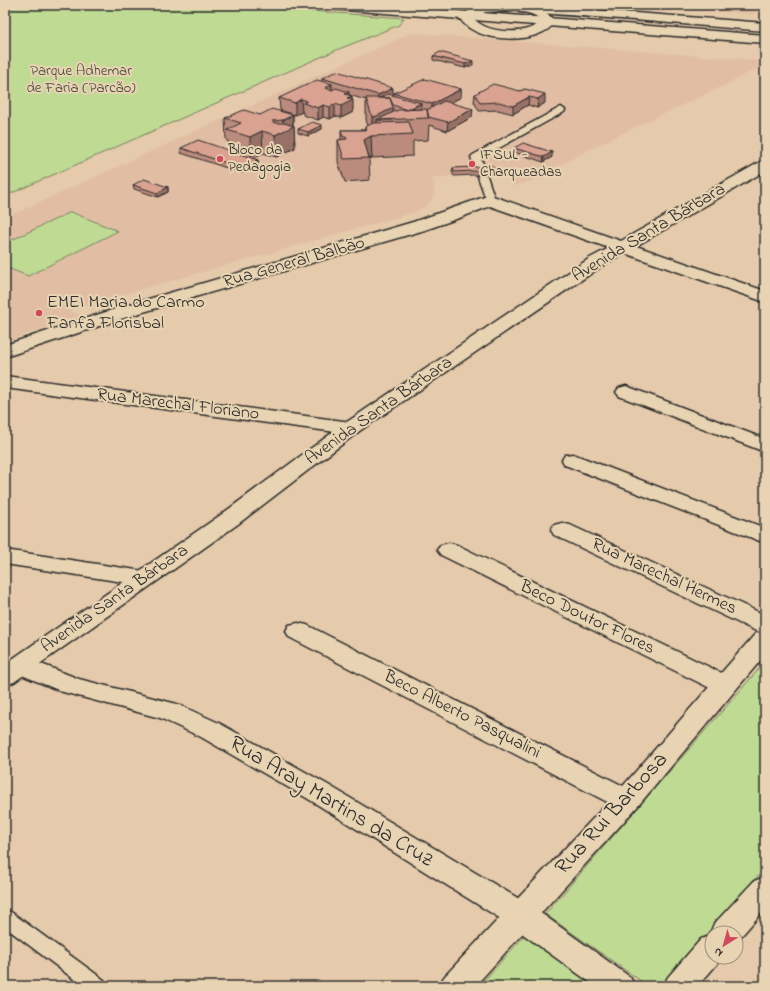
<svg xmlns="http://www.w3.org/2000/svg" width="770" height="991" font-family="'Indie Flower',sans-serif">
<rect width="100%" height="100%" fill="#e5caab"/>
<filter id="ink" filterUnits="userSpaceOnUse"><feTurbulence type="fractalNoise" baseFrequency=".025" numOctaves="2"/><feDisplacementMap in="SourceGraphic" scale="8" xChannelSelector="R" yChannelSelector="G"/><feConvolveMatrix kernelMatrix="1 2 1 2 8 2 1 2 1" color-interpolation-filters="sRGB"/></filter>
<g filter="url(#ink)">
<path fill="#e1bea3" d="M613,5H765V7L752,14Z
M411,33L765,61V64L725,85L602,143L524,184L515,186L507,170L453,172L454,176L432,178L435,187L433,197L427,205L416,212L67,310L81,315L5,342V218Z"/>
<path fill="#bfda92" stroke="#75825e" d="M30,5H230L404,18L399,25L339,49L5,196V6Z
M71,212L118,231L28,276L5,267V243Z
M765,662V868L662,986H648L545,914Z
M525,935L596,986H479Z"/>
<g fill="none" stroke-linecap="round" stroke-linejoin="round">
<defs>
<path id="service" d="M561,107L565,110L564,112L481,158L495,200L490,203L487,202L471,157L473,155Z
M5,910L11,912L104,980L106,986H83L5,927Z"/>
<path id="minor" d="M5,376L351,422L358,424L361,428L358,432L351,434L5,388Z
M626,386L765,439V452L619,396L616,392L619,388Z
M573,454L765,528V543L565,465L562,460L565,455Z
M562,523L570,525L765,615V633L756,631L554,535L551,530L554,525Z
M449,543L457,545L734,679L738,685L734,691L725,694L716,691L441,555L437,550L441,545Z
M5,550L143,571L151,573L155,578L151,583L143,585L5,564Z
M298,623L307,625L637,793L641,800L637,807L627,810L617,807L289,637L286,631L289,625Z
M21,656L79,679L177,704L219,723L330,786L531,906L630,977L635,986H595L509,924L310,800L201,737L160,718L63,692L12,671L8,665L12,659Z"/>
<path id="tertiary" d="M464,5H551L583,9L765,23V31C667,23 568,14 470,9L466,8Z
M765,160V171L636,246L765,291V302L624,253L602,266L358,432L238,524L14,682L5,685V664L222,514L344,424L590,258L609,248L490,206L462,217L425,230L133,315L5,357V345L121,307L413,222L490,195L621,241L760,162Z
M765,631V655L637,807L475,986H439L444,977L617,793L756,633Z
M765,877V909L736,942V933H712V957H723L698,986H663L668,977L701,939L711,936L710,933L714,924L754,881Z"/>
<path id="secondary" d="M485,5C509,5 540,0 555,22C539,46 477,43 461,20L468,11ZM504,11C517,11 533,11 542,21C527,36 488,34 474,19L485,12Z"/>
<path id="primary" d="M327,5H380L765,35V43L333,9L329,8Z"/>
</defs>
<use href="#service" stroke="#2b2b2b" stroke-width="3"/>
<use href="#minor" stroke="#2b2b2b" stroke-width="3"/>
<use href="#tertiary" stroke="#2b2b2b" stroke-width="3"/>
<use href="#secondary" stroke="#2b2b2b" stroke-width="3"/>
<use href="#primary" stroke="#2b2b2b" stroke-width="3"/>
<use href="#service" fill="#e8d4b2" fill-rule="evenodd"/>
<use href="#minor" fill="#e8d4b2" fill-rule="evenodd"/>
<use href="#tertiary" fill="#e8d4b2" fill-rule="evenodd"/>
<use href="#secondary" fill="#e8d4b2" fill-rule="evenodd"/>
<use href="#primary" fill="#e8d4b2" fill-rule="evenodd"/>
</g>
<path fill="#bb8b7d" stroke="#2b2b2b" d="M433,56L473,65L465,68L433,60Z
M322,78L394,96V93L461,89V97L450,103L472,117L447,131L429,125L428,140L413,141V156L372,158L369,159L370,180L345,182L338,162V140H341V130H365V127L368,126L366,120V100L349,95L352,100L353,112L341,118L335,116L330,119L323,117L318,120L303,115V112H302L295,115L280,110L279,98L322,82Z
M525,89L545,103L537,108L528,105L513,114L498,110L479,111L474,102L475,94L520,91Z
M260,115H293V125L294,126L295,148L276,157L263,153L253,158L258,160V164L242,173L181,153V148L229,150L228,141L226,140L225,118Z
M298,129H322L308,136L298,133Z
M514,148L552,157L543,162L514,152Z
M453,168L495,170L494,174L454,176L452,172Z
M133,185L168,187V192L158,197L134,189Z"/>
<path fill="#987166" stroke="#2b2b2b" d="M473,61V65L465,68V64Z
M332,84V96L325,88Z
M393,88V96L378,101V95Z
M461,89V97L432,113V104Z
M349,92V97L352,96V101L353,100V112L341,118V106L345,94Z
M545,94V103L537,108L538,99Z
M529,97L528,105L513,114V106Z
M301,99L302,112L295,115V103Z
M421,103V112L409,110Z
M335,104V116L330,119V107Z
M323,105V117L318,120V108Z
M393,108V120H377V135L372,136V117Z
M473,109L472,117L447,131L448,122Z
M293,115V126H294L295,148L276,157L275,135L283,131V120Z
M322,125V129L308,136V132Z
M262,131L263,153L251,159L250,137Z
M371,136L372,158L369,159L364,140Z
M552,152V157L543,162L544,157Z
M258,160V164L242,173L241,168Z
M168,187V192L158,197L157,193Z"/>
<path fill="#d9a291" stroke="#2b2b2b" d="M440,52L473,61L465,64L433,56Z
M337,71L393,88L378,95L322,78Z
M425,79L461,89L432,104L394,93Z
M317,80L332,84L325,88L332,90L336,88L349,92L345,94L352,96L347,98L353,100L341,106L335,104L330,107L323,105L318,108L303,103L307,101L301,99L295,103L279,98Z
M493,84L520,91L525,89L545,94L538,99L529,97L513,106L499,102L480,103L475,94Z
M388,94L421,103L407,110L393,105L390,98H380Z
M366,98H390L393,108L377,116L372,117Z
M444,101L473,109L448,122L428,117L427,110Z
M272,109L293,115L283,120L272,121L274,123H284L294,126L275,135L262,131L250,137L227,130L241,123L225,118L244,110L260,115Z
M427,109L429,118L377,120L398,110Z
M312,122L322,125L308,132L298,129Z
M409,122L413,134L371,136L364,140L369,158L344,159L338,140L347,139L346,137H343L341,130H366L365,127L373,123Z
M198,140L258,160L241,168L181,148Z
M523,143L552,152L544,157L514,148Z
M493,166L495,170L454,172L453,168Z
M144,179L168,187L157,193L133,185Z"/>
</g>
<g fill="#d1495b" stroke="#e8d4b2" stroke-width="1.5">
<circle cx="220" cy="159" r="4"/>
<circle cx="472" cy="164" r="4"/>
<circle cx="39" cy="313" r="4"/>
</g>
<g text-anchor="middle" dominant-baseline="central" stroke-width="4" stroke-linejoin="round" paint-order="stroke">
<g font-size="15" fill="#41453a" stroke="#e8d4b2">
<text x="81" y="71">Parque Adhemar<tspan x="81" dy="17">de Faria (Parcão)</tspan></text>
</g>
<g font-size="15" fill="#2b2b2b" stroke="#e8d4b2" text-anchor="start">
<text x="228" y="150">Bloco da<tspan x="228" dy="17">Pedagogia</tspan></text>
<text x="480" y="155">IFSUL -<tspan x="480" dy="17">Charqueadas</tspan></text>
</g>
<g font-size="18" fill="#2b2b2b" stroke="#e8d4b2">
<text transform="translate(649 233) rotate(-31)">Avenida Santa Bárbara</text>
<text transform="translate(294 263) rotate(-16)">Rua General Balbão</text>
<text transform="translate(178 405) rotate(7)">Rua Marechal Floriano</text>
<text transform="translate(379 411) rotate(-35)">Avenida Santa Bárbara</text>
<text transform="translate(664 577) rotate(25)">Rua Marechal Hermes</text>
<text transform="translate(115 599) rotate(-35)">Avenida Santa Bárbara</text>
<text transform="translate(587 618) rotate(26)">Beco Doutor Flores</text>
<text transform="translate(462 715) rotate(27)">Beco Alberto Pasqualini</text>
</g>
<g font-size="18" fill="#2b2b2b" stroke="#e8d4b2" text-anchor="start">
<text x="47" y="303">EMEI Maria do Carmo<tspan x="47" dy="21">Fanfa Florisbal</tspan></text>
</g>
<g font-size="22" fill="#2b2b2b" stroke="#e8d4b2">
<text transform="translate(331 802) rotate(31)">Rua Aray Martins da Cruz</text>
<text transform="translate(612 814) rotate(-48)">Rua Rui Barbosa</text>
</g>
</g>
<rect width="770" height="991" fill="none" stroke="#e8d4b2" stroke-width="20"/>
<rect x="10" y="10" width="750" height="971" fill="none" stroke="#2b2b2b" stroke-width="1.5" filter="url(#ink)"/>
<g transform="translate(724 945) rotate(217)"><circle r="19" fill="#e8d4b2" stroke="#9c907c"/>
<path d="M0-3L7 15L0 10L-7 15Z" fill="#d1495b"/>
<text y="-6" font-size="11" font-weight="bold" text-anchor="middle" fill="#2b2b2b">N</text>
</g>
</svg>
